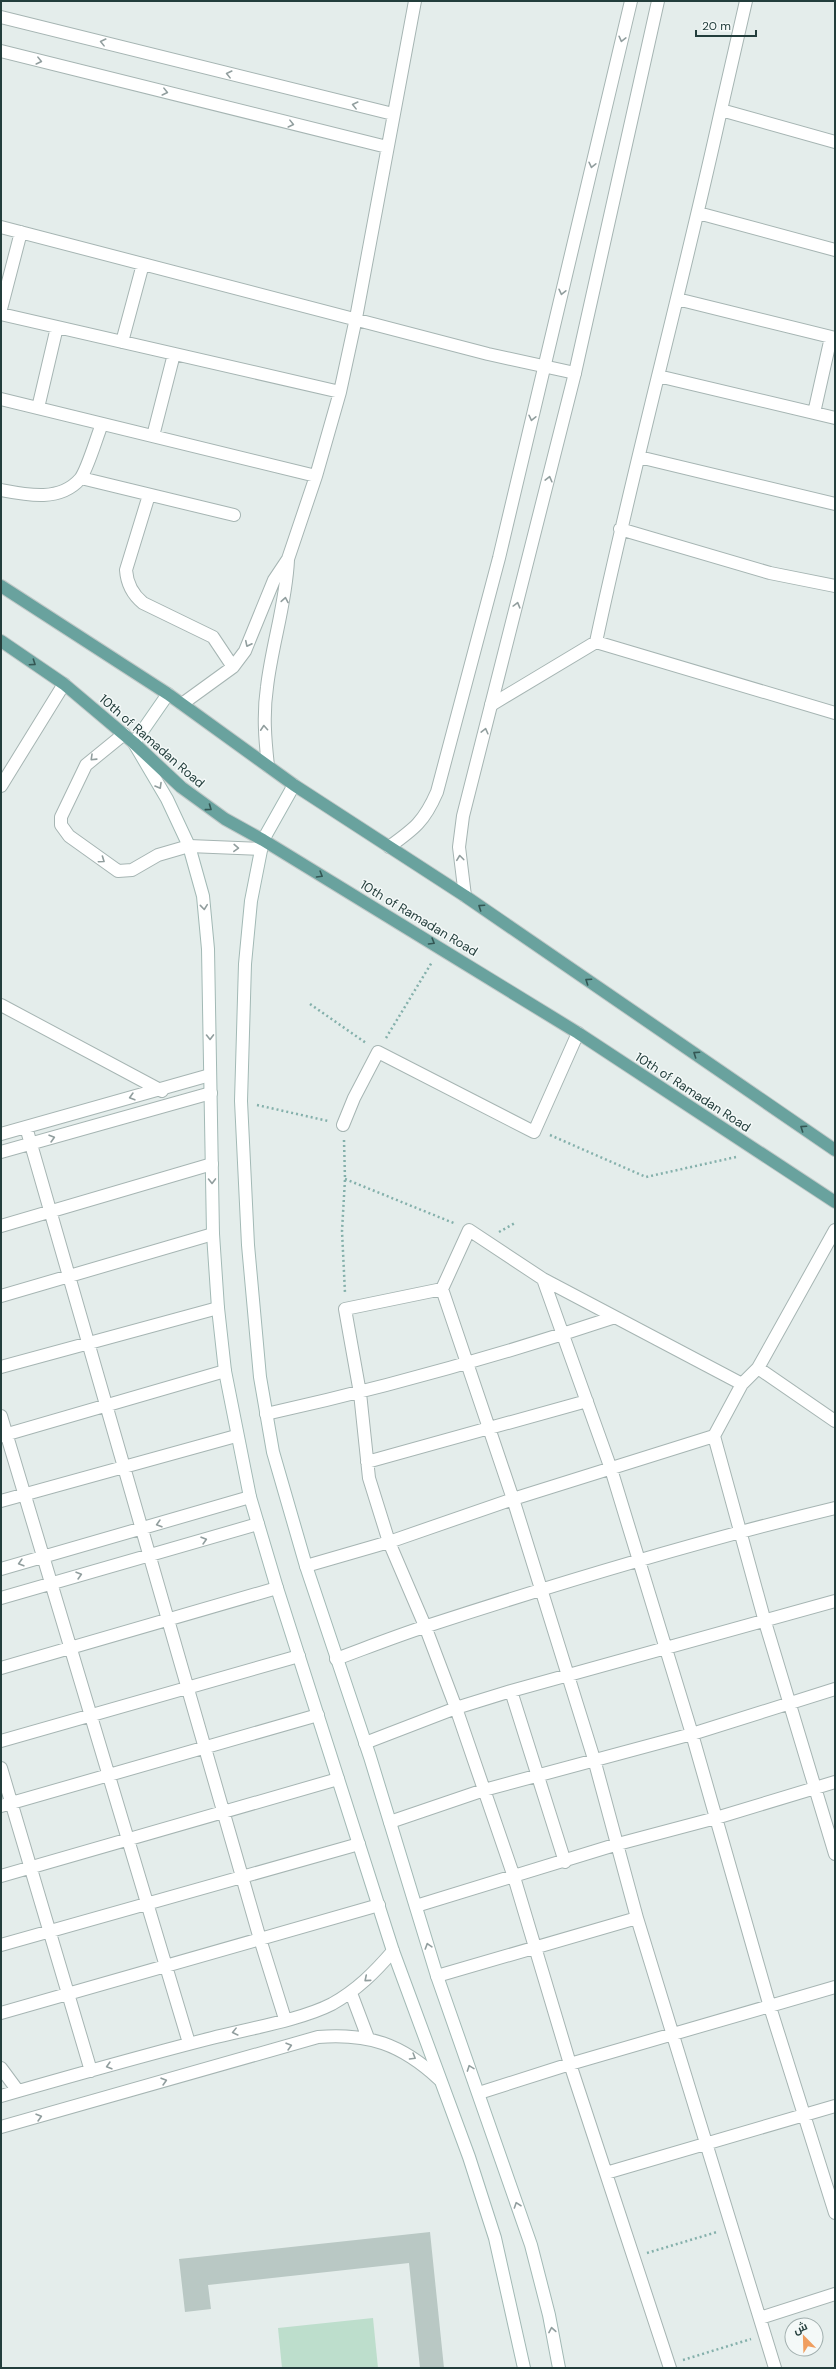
<svg xmlns="http://www.w3.org/2000/svg" width="836" height="2369" font-family="'DM Sans',Cairo,sans-serif">
<rect width="100%" height="100%" fill="#e4edeb"/>
<path fill="#bddecc" d="M373,2318L378,2368H282L278,2328Z"/>
<path fill="#b9c8c4" d="M430,2232L444,2368H420L409,2263L208,2285L211,2309L185,2312L179,2259Z"/>
<g fill="none" stroke-linecap="round" stroke-linejoin="round">
<defs>
<path id="service" d="M124,734L86,765L61,817V825L69,836L118,871L132,870L158,855L189,846L261,849
M343,1125L354,1098L378,1052L534,1132L578,1033"/>
<path id="minor" d="M1,17L393,114
M1,51L387,147
M721,110L746,1
M835,142L721,110C682,288 634,463 596,642L835,713
M698,213L835,250
M1,227L488,354L575,373
M677,299L835,338
M1,309L21,232
M1,314L340,392
M122,342L143,264
M658,376L835,418
M1,399L316,476L340,392L356,318L415,1
M38,408L57,327
M814,413L831,337
M153,436L174,354
M639,457L835,504
M81,478L234,515
M1,490C27,495 60,502 80,479C87,471 97,436 102,424
M149,495L126,570C127,584 132,594 143,603L213,637L233,667
M620,529L770,573L835,586
M182,704L233,667L245,651L274,580L288,559L316,476
M491,705L596,642
M268,766C265,739 263,714 267,687C272,644 286,604 288,560
M1,786L64,684
M1,1005L162,1091
M26,1127L260,1939L285,2019
M1,1134L210,1075
M1,1152L211,1093
M1,1226L212,1164
M543,1279L742,1384
M442,1289L345,1309L360,1393L369,1478L389,1542L425,1626L456,1708L514,1877L570,2064L670,2368
M1,1296L213,1234
M1,1367L218,1308
M758,1368L835,1421
M266,1414C384,1388 501,1355 615,1317
M1,1416L189,2043
M1,1436L225,1371
M714,1436L765,1622L835,1854
M367,1462L587,1401
M1,1501L236,1436
M306,1566L389,1542L513,1499L714,1436L742,1384L758,1368L835,1230
M1,1569L250,1497
M1,1598L258,1524
M336,1659C366,1648 396,1636 427,1626C562,1582 698,1541 835,1508
M1,1668L277,1588
M511,1691L565,1862
M1,1741L299,1656
M365,1743L456,1708L511,1691L835,1601
M1,1768L91,2071
M1,1806L318,1715
M390,1822L484,1790L692,1734L835,1689
M1,1876L338,1779
M416,1906L618,1844L716,1818L835,1782
M1,1945L359,1844
M437,1976L637,1918
M351,1993L368,2038
M1,2013L379,1905
M1,2068L18,2091
M479,2093L570,2064L835,1987
M1,2096C71,2076 141,2056 212,2038C247,2029 301,2020 332,2004C357,1990 375,1972 393,1951
M1,2127L318,2037C369,2033 401,2044 439,2079
M606,2173L835,2106
M760,2318L835,2294
M775,2368L637,1918L594,1759L513,1499L442,1289L469,1230L543,1279L563,1335L611,1469L692,1734L770,2007L835,2213"/>
<path id="tertiary" d="M389,847C414,829 424,822 437,792L499,558L631,1
M465,896L459,847L463,816L575,373L658,1"/>
<path id="secondary" d="M168,694L134,743L167,799L189,846L203,896L208,949L213,1234L218,1308L225,1371L250,1497L277,1588L393,1951L469,2157L495,2238L524,2368
M294,785L263,840L251,901L245,964L241,1101L248,1245L260,1377L273,1452L306,1566L370,1757L437,1976L531,2245L549,2315L559,2368"/>
<path id="primary" d="M1,586L168,694L294,785L465,896L835,1150
M1,641L64,684L134,743L181,787L225,819L263,840L578,1033L835,1202"/>
</defs>
<use href="#service" stroke="#a6b5b3" stroke-width="14"/>
<use href="#minor" stroke="#a6b5b3" stroke-width="14"/>
<use href="#tertiary" stroke="#a6b5b3" stroke-width="14"/>
<use href="#secondary" stroke="#a2b9b5" stroke-width="14"/>
<use href="#primary" stroke="#c1c9c8" stroke-width="14"/>
<path stroke="#84b0ab" stroke-width="2.5" stroke-dasharray="2 3" stroke-linecap="butt" d="M310,1004L366,1043
M386,1038L432,962
M257,1105L328,1121
M550,1135L646,1177L736,1157
M344,1140L345,1179L342,1231L345,1293
M345,1179L456,1224
M499,1232L515,1223
M647,2253L717,2232
M683,2360L751,2339"/>
<use href="#service" stroke="#fff" stroke-width="12"/>
<use href="#minor" stroke="#fff" stroke-width="12"/>
<use href="#tertiary" stroke="#fff" stroke-width="12"/>
<use href="#secondary" stroke="#fff" stroke-width="12"/>
<use href="#primary" stroke="#69a29e" stroke-width="12"/>
</g>
<defs><path id="oneway-chevron" d="M-2-3.5L2.5 0L-2 3.5" fill="none" stroke-width="1.6" stroke-linecap="round" stroke-linejoin="round"/></defs>
<g stroke="#919e9e">
<use href="#oneway-chevron" transform="translate(622 39) rotate(104)"/>
<use href="#oneway-chevron" transform="translate(103 42) rotate(-166)"/>
<use href="#oneway-chevron" transform="translate(39 61) rotate(14)"/>
<use href="#oneway-chevron" transform="translate(229 74) rotate(-166)"/>
<use href="#oneway-chevron" transform="translate(165 92) rotate(14)"/>
<use href="#oneway-chevron" transform="translate(355 105) rotate(-166)"/>
<use href="#oneway-chevron" transform="translate(291 124) rotate(14)"/>
<use href="#oneway-chevron" transform="translate(592 165) rotate(103)"/>
<use href="#oneway-chevron" transform="translate(562 292) rotate(103)"/>
<use href="#oneway-chevron" transform="translate(532 418) rotate(103)"/>
<use href="#oneway-chevron" transform="translate(549 479) rotate(-76)"/>
<use href="#oneway-chevron" transform="translate(285 600) rotate(-80)"/>
<use href="#oneway-chevron" transform="translate(517 605) rotate(-75)"/>
<use href="#oneway-chevron" transform="translate(248 644) rotate(116)"/>
<use href="#oneway-chevron" transform="translate(264 728) rotate(-94)"/>
<use href="#oneway-chevron" transform="translate(485 731) rotate(-76)"/>
<use href="#oneway-chevron" transform="translate(93 758) rotate(136)"/>
<use href="#oneway-chevron" transform="translate(159 786) rotate(60)"/>
<use href="#oneway-chevron" transform="translate(236 848) rotate(2)"/>
<use href="#oneway-chevron" transform="translate(460 858) rotate(-97)"/>
<use href="#oneway-chevron" transform="translate(102 860) rotate(35)"/>
<use href="#oneway-chevron" transform="translate(204 907) rotate(84)"/>
<use href="#oneway-chevron" transform="translate(210 1037) rotate(89)"/>
<use href="#oneway-chevron" transform="translate(132 1097) rotate(164)"/>
<use href="#oneway-chevron" transform="translate(52 1138) rotate(-16)"/>
<use href="#oneway-chevron" transform="translate(212 1181) rotate(89)"/>
<use href="#oneway-chevron" transform="translate(159 1524) rotate(164)"/>
<use href="#oneway-chevron" transform="translate(204 1540) rotate(-16)"/>
<use href="#oneway-chevron" transform="translate(21 1563) rotate(164)"/>
<use href="#oneway-chevron" transform="translate(79 1575) rotate(-16)"/>
<use href="#oneway-chevron" transform="translate(428 1946) rotate(-107)"/>
<use href="#oneway-chevron" transform="translate(367 1979) rotate(140)"/>
<use href="#oneway-chevron" transform="translate(235 2032) rotate(166)"/>
<use href="#oneway-chevron" transform="translate(289 2046) rotate(-16)"/>
<use href="#oneway-chevron" transform="translate(413 2057) rotate(31)"/>
<use href="#oneway-chevron" transform="translate(109 2066) rotate(164)"/>
<use href="#oneway-chevron" transform="translate(470 2068) rotate(-110)"/>
<use href="#oneway-chevron" transform="translate(164 2081) rotate(-16)"/>
<use href="#oneway-chevron" transform="translate(39 2117) rotate(-16)"/>
<use href="#oneway-chevron" transform="translate(517 2205) rotate(-109)"/>
<use href="#oneway-chevron" transform="translate(552 2330) rotate(-100)"/>
</g>
<g stroke="#345754">
<use href="#oneway-chevron" transform="translate(33 663) rotate(34)"/>
<use href="#oneway-chevron" transform="translate(209 808) rotate(36)"/>
<use href="#oneway-chevron" transform="translate(320 875) rotate(31)"/>
<use href="#oneway-chevron" transform="translate(481 907) rotate(-146)"/>
<use href="#oneway-chevron" transform="translate(432 942) rotate(31)"/>
<use href="#oneway-chevron" transform="translate(588 981) rotate(-146)"/>
<use href="#oneway-chevron" transform="translate(696 1054) rotate(-146)"/>
<use href="#oneway-chevron" transform="translate(803 1128) rotate(-146)"/>
</g>
<g text-anchor="middle" dominant-baseline="central" stroke-width="3" stroke-linejoin="round" paint-order="stroke">
<g font-size="13" fill="#233e3c" stroke="#f4f9f8">
<text transform="translate(152 741) rotate(41)">10th of Ramadan Road</text>
<text transform="translate(419 918) rotate(31)">10th of Ramadan Road</text>
<text transform="translate(693 1092) rotate(33)">10th of Ramadan Road</text>
</g>
</g>
<rect width="836" height="2369" fill="none" stroke="#233e3c" stroke-width="4"/>
<g transform="translate(804 2337) rotate(337)"><circle r="19" fill="#f4f9f8" stroke="#a0aead"/>
<path d="M0-3L7 15L0 10L-7 15Z" fill="#f09e5f"/>
<text y="-6" font-size="11" font-weight="bold" text-anchor="middle" fill="#233e3c">ش</text>
</g>
<path d="M696 30v6h60v-6" fill="none" stroke="#233e3c" stroke-width="2"/>
<text x="702" y="30" font-size="12" fill="#233e3c" stroke="#f4f9f8" stroke-width="3" paint-order="stroke">20 m</text>
</svg>
